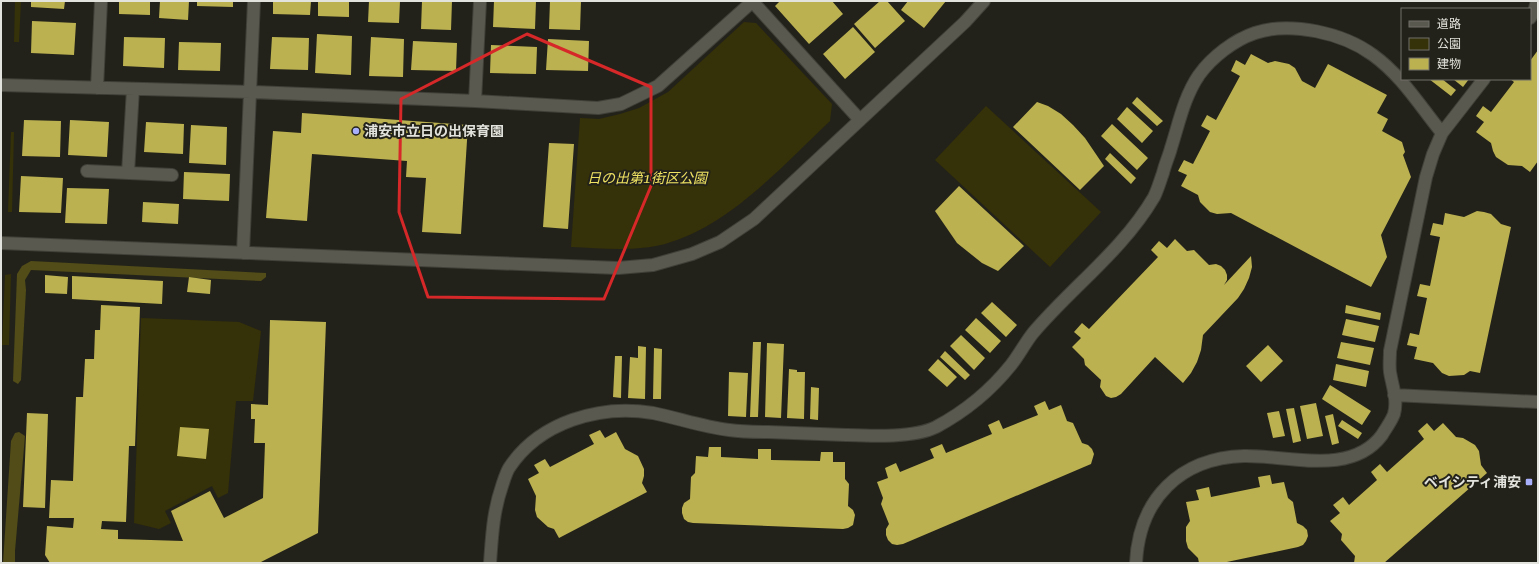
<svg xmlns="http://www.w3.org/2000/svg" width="1539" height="564" font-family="'Roboto Serif','Noto Sans JP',serif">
<rect width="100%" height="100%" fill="#23221a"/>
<path fill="#353108" d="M15,1H21L19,42H14Z
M744,22L756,23L832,104L830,121C782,166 730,226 665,244C635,252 601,248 571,247L580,118L599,119L620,114L639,108L668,92Z
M986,106L1101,212L1050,267L935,160Z
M11,132H14L12,212H8Z
M11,274L9,345H2L5,275Z
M141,318L239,322L261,331L253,401H236L228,493L218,498L212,486L165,511L171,523L159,529L134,523Z"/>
<path fill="#514c18" d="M31,261L266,273V277L261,281L31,270L25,280L26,290L21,380L18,384L13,381L17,274L22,266Z
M19,432L25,436L15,551V563H3L11,441L15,433Z"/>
<path fill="#bbb151" d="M31,1H65L64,9L31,7Z
M119,1H150V15L119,14Z
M160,1H189L188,20L159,18Z
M197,1H233V7L197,6Z
M273,1H311L310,15L273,14Z
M318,1H349V17L318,16Z
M369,1H400L399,23L368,22Z
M422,1H452L451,30L421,29Z
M494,1H536L535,29L493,27Z
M550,1H581L580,30L549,29Z
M780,1H832L843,14L809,44L775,6Z
M880,1H887L905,21L875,48L854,24Z
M908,1H946L924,28L901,10Z
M32,21L76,23L74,55L31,53Z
M853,27L875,52L845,79L823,54Z
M317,34L352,36L351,75L315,73Z
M124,37L165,38L164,68L123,66Z
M272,37L309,38L308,70L270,69Z
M371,37L404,39L403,77L369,76Z
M548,39L589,41L588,71L546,70Z
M413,41L457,43L456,71L411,70Z
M179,42L221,43L220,71L178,70Z
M491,45L537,47L536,74L490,73Z
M1538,50V161L1530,172L1522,166L1508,165L1496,157L1493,151L1491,143L1476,132L1484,122L1476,116L1483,106L1491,112L1514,82L1510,79H1530V61Z
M1251,54L1268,63L1275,61L1289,64L1295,68L1302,81L1315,88L1328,64L1387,95L1377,113L1388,119L1382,131L1402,142L1405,152L1403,155L1411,177L1381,235L1387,257L1371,287L1231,213L1217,214L1210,212L1200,202L1198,195L1181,186L1187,175L1178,171L1184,160L1193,164L1210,131L1201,126L1207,115L1216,120L1240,76L1231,71L1236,60L1245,65Z
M1429,79H1442L1456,90L1451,96Z
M1453,79H1469L1463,87Z
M1137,97L1163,121L1157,126L1132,103Z
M1037,102L1048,106L1061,114L1073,125L1085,138L1104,166L1080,190L1013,127Z
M1127,107L1153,131L1142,143L1117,119Z
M302,113L468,125L461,234L422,232L426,178L406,177L407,161L312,154L307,221L266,218L273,131L301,133Z
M24,120L61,121L60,157L22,156Z
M70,120L109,122L107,157L68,155Z
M146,122L184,124L183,154L144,152Z
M1112,124L1148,158L1137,170L1101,136Z
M191,125L227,127L226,165L189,163Z
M549,143L574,144L568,229L543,227Z
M1110,153L1136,178L1131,184L1105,159Z
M184,172L230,174L229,201L183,199Z
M21,176L63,178L61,213L19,212Z
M959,186L1024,246L998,271L982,263L957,243L935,211Z
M67,188L109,189L107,224L65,223Z
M143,202L179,204L178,224L142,222Z
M1477,211L1484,212L1491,214L1501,224L1511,227L1480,373L1470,371L1464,375L1449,376L1442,373L1433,363L1414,359L1417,347L1407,345L1410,333L1419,335L1427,298L1417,296L1420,284L1430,286L1440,237L1430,235L1433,223L1443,225L1445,213L1464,217Z
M1175,239L1187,251L1194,250L1209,265L1216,264L1221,266L1225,270L1227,275V280L1224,285L1251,256L1252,267L1249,278L1244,289L1238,298L1203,335L1201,350L1197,362L1191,373L1183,383L1155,357L1121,394L1116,397L1111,398L1106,396L1100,387L1101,380L1085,365L1084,359L1072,347L1081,338L1074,332L1082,323L1089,329L1158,257L1151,250L1159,241L1167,248Z
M45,275L68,277L67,294L45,293Z
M72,276L163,281L162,304L72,299Z
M189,277L211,280L210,294L187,292Z
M992,302L1017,325L1006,337L981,313Z
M101,305L140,307L135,446H129L126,522L102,521L101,529L118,530V539L183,541L171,511L210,491L224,518L263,498L265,443H254L255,419H251V404L268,405L270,320L326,322L318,533L259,563H50L45,555L47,526L73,528L74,518H49L51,480L73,481L76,397H83L85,359H94L95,330H100Z
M1346,305L1381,313L1380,320L1345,313Z
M976,318L1001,341L990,353L965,330Z
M1346,319L1379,326L1375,342L1342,335Z
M961,335L985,358L974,370L950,346Z
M753,342H761L758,417H750Z
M1341,342L1374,348L1370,365L1337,358Z
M767,343L784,344L781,418L765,417Z
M1268,345L1283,361L1261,382L1246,366Z
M638,346L646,347L645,399L628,398L630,357L638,358Z
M654,348L662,349L661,399H653Z
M945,351L970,375L965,380L940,357Z
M615,356H622L621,398L613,397Z
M938,359L957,377L947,387L928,370Z
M1336,364L1369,371L1366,387L1333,380Z
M789,369L797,370V372H805L804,419L787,418Z
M729,372L748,373L746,417L728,416Z
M1330,385L1371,411L1362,425L1322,399Z
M811,387L819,388L818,420L810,419Z
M1045,401L1049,410L1061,405L1067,421L1073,423L1082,443L1088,445L1092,449L1094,454L1091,464L903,544L897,545L892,544L888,540L886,535V529L889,524L881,504L883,498L877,482L888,478L885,468L896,463L900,472L934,458L930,449L942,444L946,453L992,434L988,425L999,420L1003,429L1038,415L1034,406Z
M1316,403L1323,436L1307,439L1300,406Z
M1294,408L1301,441L1293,443L1286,409Z
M1279,411L1285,436L1273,438L1267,413Z
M27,413L48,414L45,508L23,507Z
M1333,414L1339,443L1332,445L1325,416Z
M1342,420L1362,433L1358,439L1338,426Z
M1427,423L1434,431L1443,423L1456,437L1463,438L1475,445L1479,451L1481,465L1487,473L1384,563H1354L1355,556L1341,540L1342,534L1330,521L1340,513L1333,505L1343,497L1349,505L1377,480L1371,472L1380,464L1387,472L1424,439L1418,431Z
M180,427L209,429L206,459L177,456Z
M600,430L605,438L616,432L625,449L638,456L644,469V476L642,483L647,492L559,538L554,529L548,527L537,517L535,510L536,496L528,479L539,473L534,465L545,459L550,467L594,444L589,435Z
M709,447H721V457L758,459V449H771V460L820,461L821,452H833V462H845V479L849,484L848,506L853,510L855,515L853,525L848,528L843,529L693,523L688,522L684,519L682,513V508L684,503L690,499L691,477L695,473L696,456L708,457Z
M1270,475L1272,484L1284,482L1288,498L1293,502L1297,523L1303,526L1307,530L1308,536L1306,541L1303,545L1298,547L1222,563H1199L1198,558L1188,548L1186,541V527L1190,521L1186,502L1199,500L1196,490L1209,487L1211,497L1260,487L1258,477Z"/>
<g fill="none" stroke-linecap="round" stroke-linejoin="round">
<defs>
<path id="minor" d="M752,1L860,120
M1530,18L1534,12L1537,1
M1,85L251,92L475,101L598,108L621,104L658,86L753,1
M97,88L101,1
M475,101L480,1
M87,171L172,175
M128,173L133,89
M1,243L618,268L653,265L692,254L720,242L754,219L965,22L984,1
M243,253L254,1
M1394,395L1538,402
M490,563C492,536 493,512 502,486C504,480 506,473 509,468C539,422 600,404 653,413C678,418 703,427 729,430C742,432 755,432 768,432C794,433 820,434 846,435C871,436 914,438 936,427C964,412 991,390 1011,365C1019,355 1025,343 1033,333C1072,287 1123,250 1154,197C1158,189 1160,181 1163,173C1165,164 1169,156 1171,148C1179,123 1184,97 1199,75C1212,57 1234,40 1255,33C1291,21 1343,33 1373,55C1402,76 1420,106 1442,133
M1136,563C1139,499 1180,458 1244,456C1287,455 1351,477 1382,435C1386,428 1391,422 1394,414C1398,400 1392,385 1390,372C1389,365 1390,358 1390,351L1426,177L1433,154L1442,133L1484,79"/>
</defs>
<use href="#minor" stroke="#404039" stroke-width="14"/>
<use href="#minor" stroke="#5a594f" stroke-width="12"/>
</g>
<path fill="none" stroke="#d62828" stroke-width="3" stroke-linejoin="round" d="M527,34L651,87V186L604,299L428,297L399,212L401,99Z"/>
<g fill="#a8b0fc" stroke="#23221a" stroke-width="1.5">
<circle cx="356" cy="131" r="4"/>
<rect x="1525" y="478" width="8" height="8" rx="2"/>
</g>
<g text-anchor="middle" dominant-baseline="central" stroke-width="4" stroke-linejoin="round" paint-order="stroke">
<g font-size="14" font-weight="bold" fill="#e3e3dd" stroke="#23221a" text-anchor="start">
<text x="364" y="131">浦安市立日の出保育園</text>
<text x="1521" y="482" text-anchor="end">ベイシティ浦安</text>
</g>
<g font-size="14" font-style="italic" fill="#efe262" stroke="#23221a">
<text x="647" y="178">日の出第1街区公園</text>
</g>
</g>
<rect width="1539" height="564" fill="none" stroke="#e3e3dd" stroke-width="4"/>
<rect x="1401" y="8" width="130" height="72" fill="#23221a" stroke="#706f68"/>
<rect x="1409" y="21" width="20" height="6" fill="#5a594f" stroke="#706f68"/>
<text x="1437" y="28" font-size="12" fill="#e3e3dd">道路</text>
<rect x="1409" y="38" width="20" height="12" fill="#353108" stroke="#706f68"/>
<text x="1437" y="48" font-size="12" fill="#e3e3dd">公園</text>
<rect x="1409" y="58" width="20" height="12" fill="#bbb151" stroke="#706f68"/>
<text x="1437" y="68" font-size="12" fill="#e3e3dd">建物</text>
</svg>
